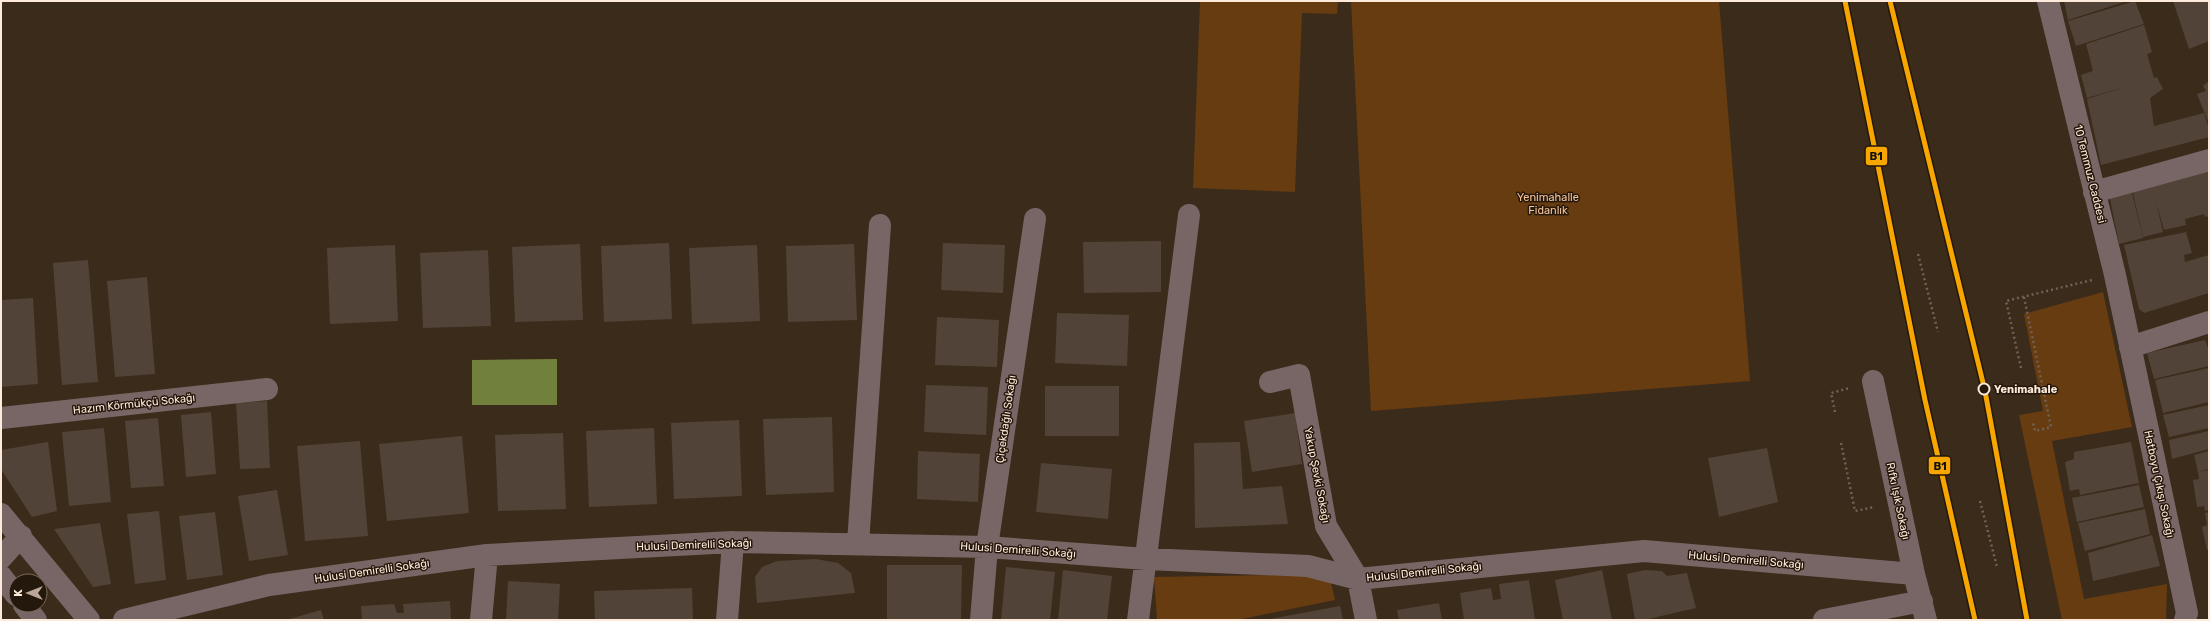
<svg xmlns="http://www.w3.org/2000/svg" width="2210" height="621" font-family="Rubik,sans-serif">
<rect width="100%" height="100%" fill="#3b2b1b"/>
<path fill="#673c10" d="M1200,1H1338L1337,14L1302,13L1295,192L1193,188Z
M1351,1H1719L1750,381L1371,411Z
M2103,292L2132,427L2052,441L2084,599L2167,584L2166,620H2062L2019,415L2043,411L2024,314Z
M1329,574L1335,600L1237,620H1157L1154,577Z"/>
<path fill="#71803b" d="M557,359V405H472V360Z"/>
<path fill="#524338" d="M2064,1H2127L2068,20Z
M2135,1L2144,24L2076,46L2068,21Z
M2173,1H2209V41L2189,49Z
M2144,25L2152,52L2147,54L2154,78L2157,77L2163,89L2150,98L2154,126L2204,113L2209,128V137L2101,165L2087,99L2128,86L2087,98L2081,75L2093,71L2086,44Z
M2209,81V124L2197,94L2206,91L2203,86Z
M2209,169V216L2205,217L2204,214L2185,219L2186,225L2164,230L2156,202L2163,232L2143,237L2132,189Z
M2131,189L2143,238L2119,244L2109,194Z
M2186,232L2192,253L2184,255L2185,262L2209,255V293L2144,313L2139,309L2124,245Z
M1161,241V292L1084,293L1083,242Z
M669,243L672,319L604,322L601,246Z
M943,243L1005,245L1003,293L941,290Z
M580,244L583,320L515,322L512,247Z
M854,244L857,320L788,322L786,246Z
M395,245L398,321L330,324L327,248Z
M757,245L760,321L692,324L689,248Z
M488,250L491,326L423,328L420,253Z
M88,260L98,382L62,385L53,263Z
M147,277L155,374L115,377L107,281Z
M33,298L38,384L1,387V300Z
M1057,313L1129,315L1127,366L1055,363Z
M937,317L999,320L997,367L935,365Z
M2205,340L2209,350V366L2154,379L2147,353Z
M2209,368V402L2163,413L2155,380Z
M926,385L988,387L986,435L924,432Z
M1045,386H1119V436H1045Z
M267,401L270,468L240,469L236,403Z
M2209,405V428L2169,437L2163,415Z
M211,412L216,474L186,477L181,415Z
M1295,413L1302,464L1252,472L1244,421Z
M832,417L834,492L766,495L763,419Z
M158,418L164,486L131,488L125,421Z
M739,420L742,496L674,499L671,423Z
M104,428L111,502L69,506L62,432Z
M654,428L657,504L589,507L586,431Z
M2209,431V449L2172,459L2169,440Z
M563,433L566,509L498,511L495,435Z
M462,436L469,513L387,521L379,444Z
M360,441L368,536L305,541L297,446Z
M48,442L57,511L32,517L1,469V450Z
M1240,442L1243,489L1282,486L1288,524L1195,528L1194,443Z
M2131,442L2139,483L2080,495L2079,489L2070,491L2065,462L2074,459V452Z
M1767,448L1778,502L1719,517L1708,458Z
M918,451L980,454L978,502L917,499Z
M2209,451V469L2198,472L2194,455Z
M1041,463L1112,469L1108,519L1036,512Z
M2209,470V510L2205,511L2204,506L2197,507L2193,480L2199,479L2198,472Z
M2139,485L2144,507L2077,522L2072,498Z
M277,490L288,555L249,561L238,496Z
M2145,509L2150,534L2085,551L2078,523Z
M159,511L166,580L135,584L127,514Z
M215,512L223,575L187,580L179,516Z
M2209,512V549L2207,550L2202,527L2207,525L2205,513Z
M100,523L111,584L93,587L54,529Z
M2152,535L2160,566L2093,581L2088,553Z
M816,559L838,563L851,573L855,593L757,603L755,577L762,567L777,561Z
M887,565H962L961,620H887Z
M1006,567L1055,572L1050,620H1001Z
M1063,570L1112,576L1107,620H1058Z
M1602,570L1612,620H1563L1555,580Z
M1645,570L1662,571L1667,576L1687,573L1696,608L1644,620H1635L1627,574Z
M1529,580L1535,620H1464L1460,593L1491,588L1493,600L1501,599L1499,584Z
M508,581L560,584L558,620H506Z
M692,588L693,620H595L594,591Z
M450,601L451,620H362L361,606L394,604L397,613H404L403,604Z
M1439,603L1442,620H1399L1397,610Z
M1340,606L1343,620H1270V619Z
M321,610L324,620H286Z"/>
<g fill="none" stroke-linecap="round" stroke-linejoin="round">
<path stroke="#70615b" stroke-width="2.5" stroke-dasharray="2 3" stroke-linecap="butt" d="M1918,254L1938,332
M2024,297L2051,427L2035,431L2033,423
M2021,368L2006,301L2092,280
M1835,412L1831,393L1850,388
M1841,443L1855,511L1874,507
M1980,501L1997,567"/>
<path stroke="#786666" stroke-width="22" d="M2048,1L2115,275L2187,613L2185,620
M2094,192L2209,160
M2130,347L2209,322
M1873,381L1914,574L1926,620
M1270,382L1299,375L1326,526L1358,579L1366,620
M1,418L267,389
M1,514L89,620
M858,543L880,225
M1,558L21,536
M1,576L16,595
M24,605L36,620
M124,620L269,585L487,555L733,542L987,547L1146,559L1308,566L1358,579L1644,551L1914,574
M481,620L487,555
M727,620L733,542
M981,620L987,547L1035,219
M1138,620L1189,215
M1824,620L1922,601"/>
<defs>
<path id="rail-1" d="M1845,1L1925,400L1975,620
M1890,1L1985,391L2027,620"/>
</defs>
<use href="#rail-1" stroke="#24170b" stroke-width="8"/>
<use href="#rail-1" stroke="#f7a600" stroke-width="5"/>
</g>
<circle fill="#24170b" stroke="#feeada" stroke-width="2" cx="1984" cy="389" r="5.5"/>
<g text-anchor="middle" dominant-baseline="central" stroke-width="3" stroke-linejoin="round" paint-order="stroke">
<g font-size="11" fill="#feeada" stroke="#24170b">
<text transform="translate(2090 174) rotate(76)">10 Temmuz Caddesi</text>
<text transform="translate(134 404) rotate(-6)">Hazım Körmükçü Sokağı</text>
<text transform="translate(1006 419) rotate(-82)">Çiçekdağlı Sokağı</text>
<text transform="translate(1317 475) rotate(79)">Yakup Şevki Sokağı</text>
<text transform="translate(2159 484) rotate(78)">Hatboyu Çıkışı Sokağı</text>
<text transform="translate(1898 501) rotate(78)">Rıfkı Işık Sokağı</text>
<text transform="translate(694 545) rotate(-2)">Hulusi Demirelli Sokağı</text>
<text transform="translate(1018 550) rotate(4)">Hulusi Demirelli Sokağı</text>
<text transform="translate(1746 560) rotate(5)">Hulusi Demirelli Sokağı</text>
<text transform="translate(372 571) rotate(-8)">Hulusi Demirelli Sokağı</text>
<text transform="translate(1424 572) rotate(-6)">Hulusi Demirelli Sokağı</text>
</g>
<g font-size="11" fill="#f6c49a" stroke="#24170b">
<text x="1548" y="197">Yenimahalle<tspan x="1548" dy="13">Fidanlık</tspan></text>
</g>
<g font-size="11" font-weight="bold" fill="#feeada" stroke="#24170b" text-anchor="start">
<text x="1994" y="389">Yenimahale</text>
</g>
</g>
<g stroke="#24170b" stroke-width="1.5">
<rect x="1865" y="146" width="23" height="20" rx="4" fill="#f7a600"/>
<rect x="1928" y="456" width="23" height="19" rx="4" fill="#f7a600"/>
</g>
<g font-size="11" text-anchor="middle" font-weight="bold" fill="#111">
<text x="1876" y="160">B1</text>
<text x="1940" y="470">B1</text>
</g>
<rect width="2210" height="621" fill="none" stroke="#feeada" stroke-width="4"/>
<g transform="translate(28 593) rotate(270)"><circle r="19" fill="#24170b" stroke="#7b6b5e"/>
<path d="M0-3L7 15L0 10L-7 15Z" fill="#baa797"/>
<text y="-6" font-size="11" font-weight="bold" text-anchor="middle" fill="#feeada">K</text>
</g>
</svg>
